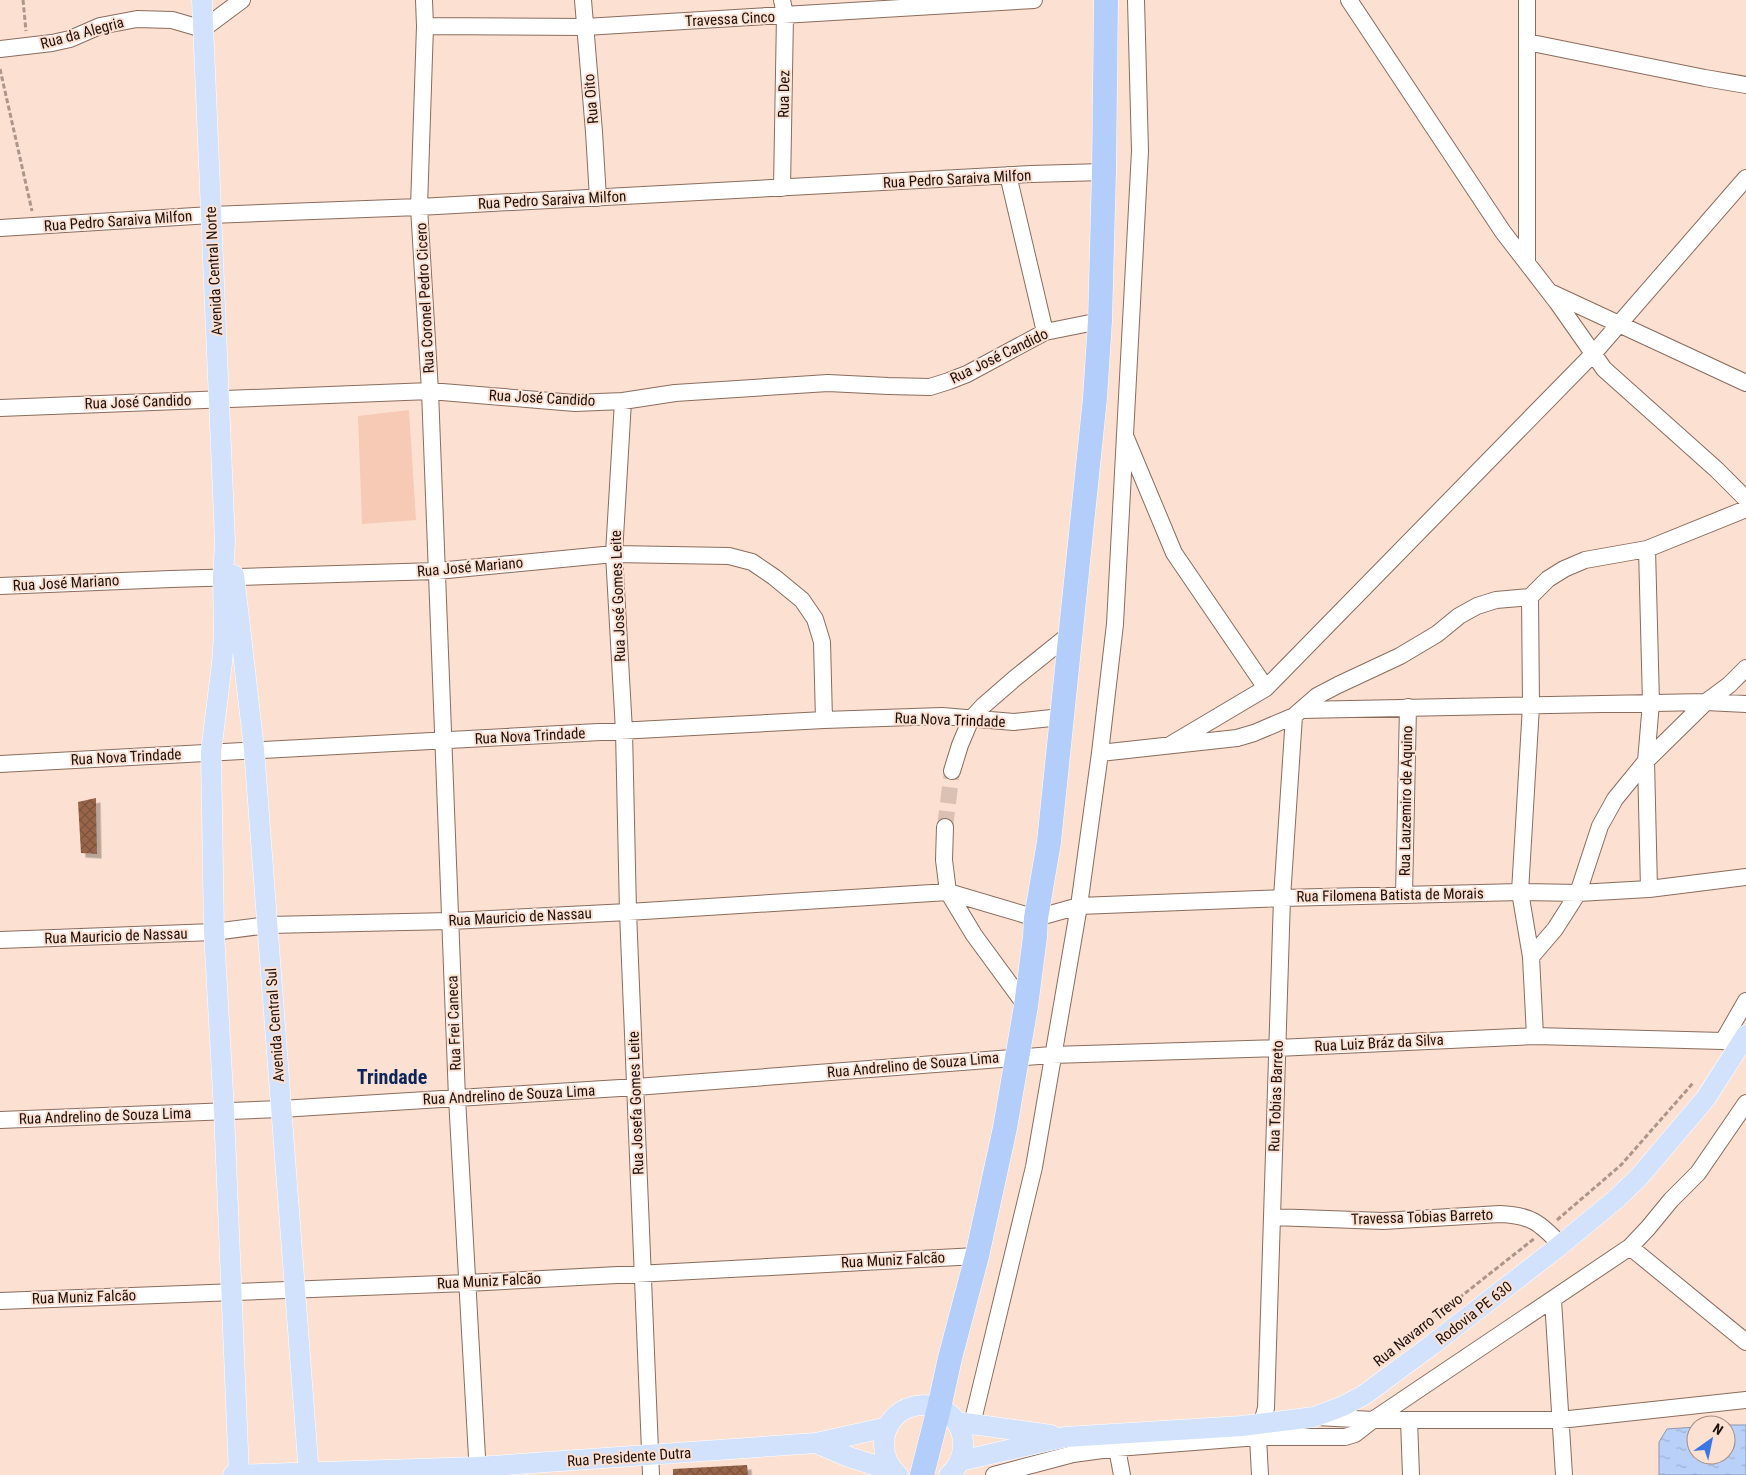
<svg xmlns="http://www.w3.org/2000/svg" width="1746" height="1475" font-family="'Roboto Condensed',sans-serif">
<defs>
<pattern id="water-ripples" width="26" height="14" patternUnits="userSpaceOnUse" patternTransform="scale(1.25)"><rect width="26" height="14" fill="#b9d1f9"/><path d="M2 4q2-2 4 0t4 0M15 11q2-2 4 0t4 0" fill="none" stroke="#9fb2d4"/></pattern>
<pattern id="building-cross-hatch" width="8" height="8" patternUnits="userSpaceOnUse" patternTransform="scale(1.25)"><rect width="8" height="8" fill="#99654a"/><path d="M0 0l8 8M0 8l8-8" fill="none" stroke="#7c523c"/></pattern>
<filter id="shadow"><feDropShadow dx="4.5" dy="4.5" stdDeviation="0" flood-color="#0004"/></filter>
</defs>
<rect width="100%" height="100%" fill="#fce0d2"/>
<path fill="#f6cab4" d="M409,410L416,520L362,524L358,416Z"/>
<path fill="url(#water-ripples)" stroke="#8a97b2" d="M1713,1425H1746V1475H1659V1442L1667,1429L1696,1427V1455H1726V1425Z"/>
<path fill="url(#building-cross-hatch)" filter="url(#shadow)" d="M96,798L97,854L81,853L78,802Z
M747,1465L748,1475H673V1469Z"/>
<g fill="none" stroke-linecap="round" stroke-linejoin="round">
<path stroke="#dbc1b4" stroke-width="16" stroke-dasharray="16 8" stroke-linecap="butt" d="M945,827L952,771"/>
<defs>
<path id="minor" d="M424,0L425,26L419,207L430,391L457,1098L478,1475
M583,0L594,132L598,198
M782,0L785,15L782,188
M1349,0L1503,232L1557,302L1604,369L1717,470L1746,499
M1527,0V262
M425,26L585,27L1034,0
M1527,42L1705,78L1746,85
M0,49L52,43L70,39L100,26L137,19L172,20L203,29L242,0
M1008,175L1045,332
M0,228L211,215L419,207L1031,174L1104,172
M1552,293L1746,383
M623,401L614,554L624,731L628,912L651,1475
M0,408L430,391L575,403L623,401L675,393L828,383L888,386L930,387L949,381L967,374L1045,332L1100,321
M1126,438L1174,553L1266,688
M1647,549L1651,703L1646,761L1649,889
M0,586L171,579L437,571L614,554L729,556L752,562L774,577L802,600L815,619L822,642L824,720
M1530,597L1531,706L1520,892L1531,957
M1301,710L1706,702L1746,704
M1170,745L1266,688L1593,354L1746,178
M1100,753L1237,738L1254,733L1294,716L1317,696L1338,685L1400,656L1437,634L1459,616L1477,606L1496,600L1530,597L1548,579L1564,569L1585,560L1647,549L1746,509
M0,764L824,720L942,716L1014,722L1061,717
M952,771L960,745L971,719L983,706L1014,679L1070,634
M945,827L944,860L948,892L974,935L1026,1006
M1404,895L1408,707
M0,940L214,932L268,925L451,921L628,912L948,892L1036,918L1079,906L1282,898L1520,892L1578,893L1649,889L1746,877
M1535,1036L1531,957L1555,929L1578,893L1600,826L1615,799L1646,761L1706,702L1729,685L1746,668
M1723,1041L1746,1001
M0,1120L281,1109L636,1087L1052,1055L1277,1048L1535,1036L1723,1041L1741,1044
M1272,1217L1383,1221L1500,1214C1531,1215 1540,1223 1561,1245
M1630,1247L1746,1342
M1553,1300L1564,1475
M0,1301L467,1283L977,1256
M1317,1417L1373,1420H1560L1746,1400
M1409,1420L1411,1475
M972,1424L1034,1167L1079,906L1100,753L1115,624L1140,151L1136,0
M1115,1438L1122,1475
M994,1475L1073,1454L1117,1448L1258,1437H1345L1355,1434L1373,1420L1630,1247L1648,1228L1671,1200L1698,1173L1746,1103
M1260,1475L1258,1437L1266,1408L1282,898L1294,716"/>
<path id="major" d="M202,0L225,542L223,577L224,635L222,663L211,752L214,932L224,1111L239,1475
M234,575L254,749L309,1475
M957,1422L1051,1435
M816,1443L849,1457L893,1471
M960,1461L1065,1437L1242,1426L1314,1417L1343,1406L1364,1395L1433,1344L1558,1247L1615,1200L1639,1177L1706,1098L1746,1035
M233,1475L477,1467L816,1443L888,1427
M898,1475C889,1467 884,1457 884,1445C884,1394 958,1391 963,1441C964,1454 959,1467 949,1475"/>
<path id="highway" d="M922,1475L939,1408L950,1358L977,1256L1005,1128L1026,1006L1035,937L1036,918L1049,842L1095,398L1100,321L1104,172L1106,0"/>
</defs>
<use href="#minor" stroke="#8a6c5d" stroke-width="18"/>
<use href="#major" stroke="#fff" stroke-width="21"/>
<use href="#highway" stroke="#fff" stroke-width="25"/>
<path stroke="#ac968b" stroke-width="3" stroke-dasharray="5 2.5" stroke-linecap="butt" d="M23,0L26,31
M0,69L32,211
M1557,1220L1621,1165L1693,1083
M1412,1335L1535,1238"/>
<use href="#minor" stroke="#fff" stroke-width="16"/>
<use href="#major" stroke="#d2e2fd" stroke-width="20"/>
<use href="#highway" stroke="#b4cefc" stroke-width="24"/>
</g>
<g text-anchor="middle" dominant-baseline="central" stroke-width="4" stroke-linejoin="round" paint-order="stroke">
<g font-size="15" fill="#1d110b" stroke="#fce0d2">
<text transform="translate(730 19) rotate(-3)">Travessa Cinco</text>
<text transform="translate(82 33) rotate(-15)">Rua da Alegria</text>
<text transform="translate(784 94) rotate(-89)">Rua Dez</text>
<text transform="translate(591 99) rotate(-95)">Rua Oito</text>
<text transform="translate(957 179) rotate(-3)">Rua Pedro Saraiva Milfon</text>
<text transform="translate(552 200) rotate(-3)">Rua Pedro Saraiva Milfon</text>
<text transform="translate(118 221) rotate(-4)">Rua Pedro Saraiva Milfon</text>
<text transform="translate(214 271) rotate(-93)">Avenida Central Norte</text>
<text transform="translate(425 298) rotate(-93)">Rua Coronel Pedro Cicero</text>
<text transform="translate(999 356) rotate(-26)">Rua José Candido</text>
<text transform="translate(542 398) rotate(3)">Rua José Candido</text>
<text transform="translate(138 402) rotate(-2)">Rua José Candido</text>
<text transform="translate(470 567) rotate(-5)">Rua José Mariano</text>
<text transform="translate(66 583) rotate(-3)">Rua José Mariano</text>
<text transform="translate(618 596) rotate(-92)">Rua José Gomes Leite</text>
<text transform="translate(950 720) rotate(2)">Rua Nova Trindade</text>
<text transform="translate(530 736) rotate(-3)">Rua Nova Trindade</text>
<text transform="translate(126 757) rotate(-3)">Rua Nova Trindade</text>
<text transform="translate(1406 801) rotate(-89)">Rua Lauzemiro de Aquino</text>
<text transform="translate(1390 895) rotate(-1)">Rua Filomena Batista de Morais</text>
<text transform="translate(520 917) rotate(-3)">Rua Mauricio de Nassau</text>
<text transform="translate(116 936) rotate(-2)">Rua Mauricio de Nassau</text>
<text transform="translate(454 1023) rotate(-92)">Rua Frei Caneca</text>
<text transform="translate(275 1025) rotate(-94)">Avenida Central Sul</text>
<text transform="translate(1379 1043) rotate(-3)">Rua Luiz Bráz da Silva</text>
<text transform="translate(913 1065) rotate(-5)">Rua Andrelino de Souza Lima</text>
<text transform="translate(509 1095) rotate(-3)">Rua Andrelino de Souza Lima</text>
<text transform="translate(1276 1096) rotate(-88)">Rua Tobias Barreto</text>
<text transform="translate(636 1103) rotate(-92)">Rua Josefa Gomes Leite</text>
<text transform="translate(105 1116) rotate(-2)">Rua Andrelino de Souza Lima</text>
<text transform="translate(1422 1217) rotate(-2)">Travessa Tobias Barreto</text>
<text transform="translate(893 1260) rotate(-3)">Rua Muniz Falcão</text>
<text transform="translate(489 1281) rotate(-3)">Rua Muniz Falcão</text>
<text transform="translate(84 1297) rotate(-2)">Rua Muniz Falcão</text>
<text transform="translate(1474 1313) rotate(-38)">Rodovia PE 630</text>
<text transform="translate(1418 1330) rotate(-38)">Rua Navarro Trevo</text>
<text transform="translate(629 1457) rotate(-4)">Rua Presidente Dutra</text>
</g>
<g font-size="20" font-weight="bold" fill="#0a2559" stroke="#fce0d2">
<text x="392" y="1077">Trindade</text>
</g>
</g>
<g transform="translate(1711 1440) rotate(33)"><circle r="24" fill="#fce0d2" stroke="#a38d82"/>
<path d="M0-4L9 19L0 12L-9 19Z" fill="#3b76e5"/>
<text y="-8" font-size="14" font-weight="bold" text-anchor="middle" fill="#1d110b">N</text>
</g>
</svg>
